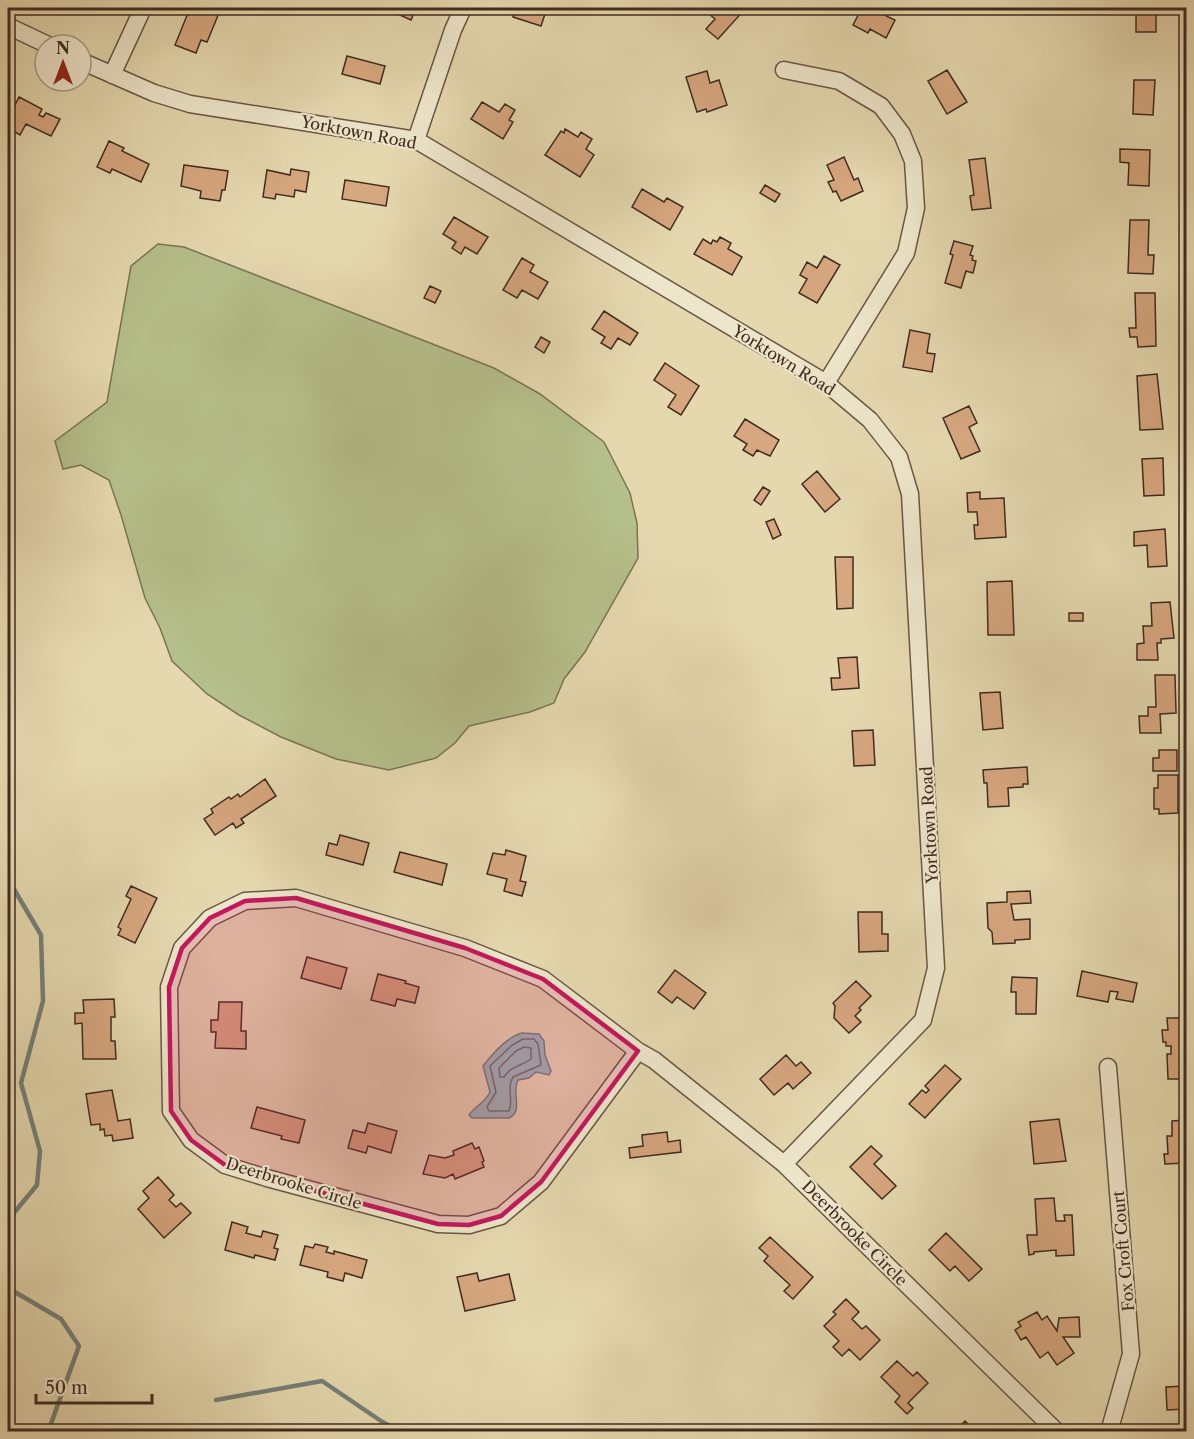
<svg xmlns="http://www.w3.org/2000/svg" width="1194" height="1439" font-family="'Libre Caslon Text',serif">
<rect width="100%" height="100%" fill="#e5d8af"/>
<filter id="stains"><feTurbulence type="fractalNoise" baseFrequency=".00333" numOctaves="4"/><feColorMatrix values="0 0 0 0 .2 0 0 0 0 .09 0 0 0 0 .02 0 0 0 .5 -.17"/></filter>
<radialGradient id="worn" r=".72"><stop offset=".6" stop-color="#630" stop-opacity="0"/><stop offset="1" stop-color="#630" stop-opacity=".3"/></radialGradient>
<path fill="#b5bf8b" stroke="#7a7556" stroke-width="1.5" d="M158,244L184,247L494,368L540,394L604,442L630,493L637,523L638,558L585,652L564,679L554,703L530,712L469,726L455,743L436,758L389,770L336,759L281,737L239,715L207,694L172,661L160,628L145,598L121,515L109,480L81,465L63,469L55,441L107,402L131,266Z"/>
<path fill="#98b8b3" stroke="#758079" stroke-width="1.5" d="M522,1033L539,1034L544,1041L545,1055L551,1071L549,1075L536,1072L529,1078L518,1080C511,1093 524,1111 509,1118H472L469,1115C475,1106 485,1103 490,1092L483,1066C493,1053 507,1037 522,1033Z"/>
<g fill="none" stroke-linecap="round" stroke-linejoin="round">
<path stroke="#6c726a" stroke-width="1.5" d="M523,1039H534L538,1044L541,1065L513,1077C506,1089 514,1100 509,1111H489L487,1107L496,1092L490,1066L511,1046Z
M524,1047L531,1048V1059C521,1066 511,1066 504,1077H500L499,1068L516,1051Z"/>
<path stroke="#758079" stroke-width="4.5" d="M8,844V879L41,935L43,1001L21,1083L40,1151L37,1185L13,1214L8,1288L61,1319L79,1346L48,1432
M216,1400L322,1381L381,1421L400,1432"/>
</g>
<path fill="#d7a77f" stroke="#402b21" stroke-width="1.5" d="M190,8H221L207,42L201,40L196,53L175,45Z
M395,8H416L411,20L393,12Z
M516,8H538L546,11L541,26L513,17Z
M713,8L745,9L718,39L706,29L715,19L708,13Z
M862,8H883L880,13L895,20L886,38L870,29L868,33L853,25Z
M1136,10H1156V32H1136Z
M347,56L385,66L380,84L342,74Z
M947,70L967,102L947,114L928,81Z
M707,71L710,83L719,80L727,105L707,112L706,109L697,112L686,77Z
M1134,80H1155L1153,115L1133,114Z
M19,97L42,109L39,115L43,117L46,113L60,119L51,136L26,124L20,135L8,128V119Z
M482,102L499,112L505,104L515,110L509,120L513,122L503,139L471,119Z
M565,129L578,137L581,132L592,139L586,149L594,155L580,177L545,155L561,131L564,133Z
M109,141L124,148L122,151L149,164L141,182L112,169L110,173L97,167Z
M1120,149L1150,150L1149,186L1128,185L1129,163L1120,162Z
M844,157L854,180L858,178L863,191L841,201L836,191L833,192L828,182L834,180L827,165Z
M985,158L991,208L972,210L970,196L974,195L969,160Z
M184,165L228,171L225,190H222L220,201L200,198L201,191L181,186Z
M291,169L309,172L306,192L295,190L294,197L276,194L275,199L263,197L267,170L290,175Z
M345,180L389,187L386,206L342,199Z
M765,185L780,194L775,202L760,193Z
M642,189L664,202L667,198L683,207L670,230L632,207Z
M454,217L488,237L477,254L465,247L461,254L452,248L456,242L443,234Z
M1130,220H1149L1148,255H1154L1153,274L1128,273Z
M720,237L731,243L728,249L742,257L732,275L694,254L703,239L711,244L713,240L717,242Z
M954,241L973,246L970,255L973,256L972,260L976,261L973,273L966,271L961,288L945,283L953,255L950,254Z
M824,256L840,265L817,303L799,293L807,279L800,275L807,262L817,268Z
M522,258L534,265L530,272L548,282L538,299L522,290L517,298L503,290Z
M430,286L441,291L435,303L424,298Z
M1135,293H1155L1156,346L1138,347L1137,337H1130L1129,328H1136Z
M604,311L638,333L630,345L618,338L611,349L601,343L605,337L592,329Z
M910,330L930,334L927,353L935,354L932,372L903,367Z
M541,337L550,342L544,353L535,347Z
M665,363L699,386L681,415L668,407L676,395L654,380Z
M1157,374L1163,429L1140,430L1137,376Z
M969,406L977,423L969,427L980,451L961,459L943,418Z
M745,419L779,440L770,456L757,450L753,456L743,450L747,444L734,436Z
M1163,458L1164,495L1144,496L1142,459Z
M817,471L840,499L825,512L802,484Z
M763,487L770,491L761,505L754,500Z
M980,492V499L1004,498L1006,537L975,539L974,525H978L977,512H968L967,493Z
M774,519L781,535L773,539L766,522Z
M1165,529L1167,566L1148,567L1147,545L1134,546V532Z
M835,557H853V608L837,609Z
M1012,581L1014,635H988L987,582Z
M1170,602L1174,638L1161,639V643H1157L1158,660H1137V644L1144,643L1143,626H1152L1151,603Z
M1069,613H1083V621H1069Z
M857,657L859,688L832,690L831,678H840L838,658Z
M1155,675H1175L1176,713L1160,714L1161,733H1140L1139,716H1148V707H1156Z
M1000,692L1003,728L983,730L980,693Z
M873,730L875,765L854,766L852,731Z
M1159,750H1177V771H1153V758H1159Z
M1027,767L1028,784H1023V787L1008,788L1009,806L988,807L987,783H984L983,770Z
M1158,775H1178V813L1159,814V809H1154V788H1158Z
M265,779L276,796L241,819L244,823L236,828L233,823L215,835L204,819L213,813L211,809L229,797L231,799L238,794L240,797Z
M340,835L369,843L363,865L326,855L329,843L337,845Z
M506,850L526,856L520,881L526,882L522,896L504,891L507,879L487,874L493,853L505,855Z
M400,852L447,864L442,885L394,872Z
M131,886L157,898L135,943L118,935L121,929L118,927L131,899L126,896Z
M1030,891L1031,903L1011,904L1014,920L1030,919V939L1015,940V943L993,944L992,932L988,928L987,903L1007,902V892Z
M858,912H882V934H888V951L859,952Z
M307,957L347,968L341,989L301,978Z
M675,970L706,993L694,1009L677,997L672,1003L658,992Z
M1082,971L1137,983L1133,1002L1116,999L1118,992L1110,991L1108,1002L1077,996Z
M378,974L406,981L405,983L419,987L415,1003L397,999L395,1006L371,1000Z
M1012,977L1037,978L1036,1014H1016V992H1011Z
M856,981L871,996L859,1008L861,1010L855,1016L861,1022L849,1033L834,1018L835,1006L833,1003Z
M114,999L115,1017H111V1041H115L116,1059H83L82,1023L75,1024V1013H84L83,1000Z
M219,1002H242L241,1031H246V1049L215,1048L216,1032H211V1020H218Z
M1167,1018H1181L1182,1027H1186V1079H1168L1167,1054H1171V1046H1166V1042H1163L1162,1030H1168Z
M786,1055L796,1066L801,1062L811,1073L793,1089L788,1083L774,1095L760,1079Z
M945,1065L961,1079L925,1118L909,1104L922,1090L926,1093L929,1090L925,1086Z
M112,1090L118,1121L130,1119L133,1138L113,1141L112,1135L105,1136L104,1129L100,1130V1124L91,1125L86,1094Z
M257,1107L305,1120L299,1143L281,1139L282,1136L251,1128Z
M1059,1119L1066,1161L1034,1164L1030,1122Z
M1186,1120V1163L1165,1164L1164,1154H1168L1167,1136H1172V1121Z
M368,1123L397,1131L391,1153L368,1146L366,1153L348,1148L353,1130L365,1133Z
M667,1132L668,1142L680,1140L681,1152L630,1158L629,1148L643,1146L642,1135Z
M472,1143L475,1149L479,1147L484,1161L482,1162L484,1167L455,1179L453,1174L445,1178L423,1174L429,1155L445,1158L454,1155L453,1151Z
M871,1146L882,1156L874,1164L896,1186L882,1199L850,1167Z
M158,1177L174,1195L169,1200L176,1207L181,1203L191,1213L164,1238L138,1209L149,1198L143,1191Z
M1054,1198L1056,1221H1065L1064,1215H1072L1074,1255L1056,1256V1250L1034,1252V1254L1029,1255L1027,1235H1037L1035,1199Z
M1181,1205H1186V1257H1183Z
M232,1222L248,1227L246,1233L261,1237L263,1231L278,1235L274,1248L278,1249L275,1260L255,1255L254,1258L225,1250Z
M946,1233L982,1269L969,1281L955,1266L950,1271L929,1250Z
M770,1237L813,1277L793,1299L784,1291L790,1285L764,1261L768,1256L759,1248Z
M315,1244L328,1247L326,1252L334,1254V1251L367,1260L362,1278L345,1273L343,1281L327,1277L328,1272L300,1265L305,1246L313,1248Z
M477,1273L479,1281L509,1274L515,1300L465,1311L457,1277Z
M846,1299L859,1312L852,1319L862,1329L866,1326L880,1340L860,1360L849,1349L842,1356L833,1347L839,1341L824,1326L836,1314L833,1312Z
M1037,1312L1042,1320L1047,1316L1057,1331L1059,1318L1079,1317L1080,1337H1063L1074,1353L1057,1365L1048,1352L1040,1358L1026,1337L1021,1340L1015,1330L1021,1326L1018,1322Z
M897,1361L913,1376L917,1372L928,1383L908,1403L913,1408L907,1414L895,1402L900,1396L881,1377Z
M1186,1386V1409L1167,1410L1166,1387Z
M965,1421L976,1432H954Z"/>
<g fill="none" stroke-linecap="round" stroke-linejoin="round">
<defs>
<path id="minor" d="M8,26L48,45
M81,61L154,93L190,104L416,140L826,383L870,420L899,457L910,494L936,968L923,1020L784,1164
M784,70L839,81L881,106L902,134L913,161L916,208L906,253L826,383
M112,75L143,8
M416,140L453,30L463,8
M638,1051L541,1182L501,1216L469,1225L438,1224L267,1178L225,1165L191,1140L171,1111L169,987L182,948L210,918L245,901L296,898L465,948L543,979L638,1051L654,1060L784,1164L1057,1432
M1108,1067L1131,1354L1109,1432"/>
</defs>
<use href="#minor" stroke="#695644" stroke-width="19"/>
<use href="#minor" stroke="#eee6cb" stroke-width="16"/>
</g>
<path fill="#c2185b" fill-opacity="0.2" stroke="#c2185b" stroke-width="4.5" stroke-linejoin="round" d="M296,898L465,948L543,979L638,1051L541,1182L501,1216L469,1225L438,1224L267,1178L225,1165L191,1140L171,1111L169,987L182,948L210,918L245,901Z"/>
<g text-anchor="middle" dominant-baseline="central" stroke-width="4.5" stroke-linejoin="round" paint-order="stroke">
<g font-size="16" fill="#402b21" stroke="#eee6cb">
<text transform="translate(359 132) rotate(11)">Yorktown Road</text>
<text transform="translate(784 360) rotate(32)">Yorktown Road</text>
<text transform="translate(929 825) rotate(-93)">Yorktown Road</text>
<text transform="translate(294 1183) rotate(17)">Deerbrooke Circle</text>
<text transform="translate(855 1233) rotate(45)">Deerbrooke Circle</text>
<text transform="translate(1123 1251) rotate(-95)">Fox Croft Court</text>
</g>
</g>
<rect width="1194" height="1439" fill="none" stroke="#e5d8af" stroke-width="30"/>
<rect x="9" y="9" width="1176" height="1421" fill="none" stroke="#402b21" stroke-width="3"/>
<rect x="15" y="15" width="1164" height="1409" fill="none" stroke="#402b21" stroke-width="1.5"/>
<g transform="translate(63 63)"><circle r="28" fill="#eee6cb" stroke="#a89b87" stroke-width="1.5"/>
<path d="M0-4.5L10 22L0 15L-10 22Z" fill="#8f2418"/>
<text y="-9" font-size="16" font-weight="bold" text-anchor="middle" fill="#402b21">N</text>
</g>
<path d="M36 1394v9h116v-9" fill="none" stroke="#402b21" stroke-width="3"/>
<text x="45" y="1394" font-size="18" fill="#402b21" stroke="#eee6cb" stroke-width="4.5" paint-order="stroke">50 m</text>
<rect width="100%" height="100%" filter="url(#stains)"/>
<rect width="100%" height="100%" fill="url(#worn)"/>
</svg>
